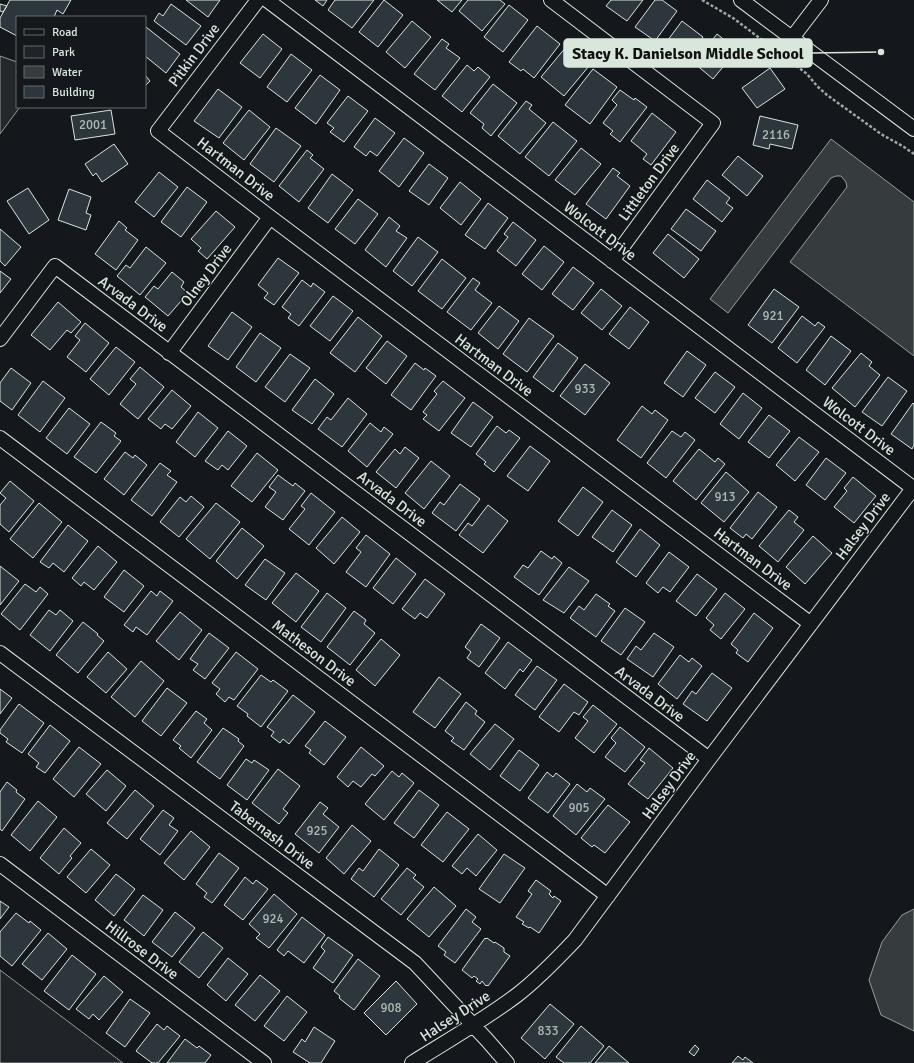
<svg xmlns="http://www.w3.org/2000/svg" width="914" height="1063" font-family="Signika,sans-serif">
<rect width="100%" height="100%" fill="#14181c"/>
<path fill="#202428" stroke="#939e99" d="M0,970L123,1063H0Z"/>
<path fill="#24282b" stroke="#939e99" d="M0,56L17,62V107H20L0,134Z"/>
<path fill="#363b3e" stroke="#939e99" d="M831,139L914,202V356L790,262L847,187L846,182L841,176H836L831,178L728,313L710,299Z
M914,909V1031L881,1015L869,980L882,942L902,915Z"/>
<path fill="#2c363c" stroke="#d8e6dc" d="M10,0H71L63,14L57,10L54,17H17V36L0,27V18Z
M186,0H220L208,17Z
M315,0H327L323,6Z
M335,0H374L352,28L328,10Z
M384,0L403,15L378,47L359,32Z
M437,0H462L452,12Z
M468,0H500L505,4L482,31L459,11Z
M611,0H643L627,21L606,6Z
M655,0H662L677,11L655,41L635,27Z
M0,4L7,6L3,12L0,11Z
M171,4L201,26L186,45L154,21L159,13L163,16Z
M509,5L528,20L503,52L484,37Z
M412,21L431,37L405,68L386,52Z
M682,21L703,37L683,64L662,48Z
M537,26L560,44L534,78L523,69L521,71L509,62Z
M146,27L180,54L166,73L145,56V29Z
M263,34L282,49L260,78L240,63Z
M717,34L737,50L713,79L694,63Z
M442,39L449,44L446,48L460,58L435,90L414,74Z
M566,47L589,66L564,96L541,77Z
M291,54L312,70L287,102L267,87Z
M467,65L474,71L478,67L490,77L462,112L442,96Z
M770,68L785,89L757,108L742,88Z
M593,69L617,87L590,124L565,105Z
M145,75L150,81L145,86Z
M320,75L340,90L316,124L295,108Z
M493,84L517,103L491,136L482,128L484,124L470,113Z
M218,89L242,107L219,138L194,121Z
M620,90L634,100L635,98L647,107L620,142L610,134L613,131L603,123L617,105L612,100Z
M348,96L368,111L344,142L330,132L334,128L327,123Z
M526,101L532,105L529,109L546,123L520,154L498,136Z
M111,110L115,134L75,140L71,116Z
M249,110L270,127L244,160L223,143Z
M652,113L676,132L651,165L643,159L647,154L631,141Z
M760,116L798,125L792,149L770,144L769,149L753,145Z
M375,118L395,133L377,156L370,151L366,156L354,147Z
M553,122L577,141L549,176L525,157Z
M276,128L301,146L274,182L250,164Z
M404,138L424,153L399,187L379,171Z
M114,144L128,164L102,182L96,173L93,176L85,164Z
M581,148L601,164L575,195L555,180Z
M307,150L313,155L310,158L324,169L299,202L279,186Z
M738,156L763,176L747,196L722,175Z
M429,164L448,178L429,205L409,191Z
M613,168L620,173L617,176L630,186L606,219L586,204Z
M159,172L178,187L154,217L135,202Z
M332,174L353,190L328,223L308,208Z
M707,180L730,198L726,203L733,208L722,222L693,199Z
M460,182L481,199L461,225L440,208Z
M187,187L207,202L181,237L161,222Z
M28,188L49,220L29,234L7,201Z
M69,189L91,197L86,213L91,215L86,230L58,220Z
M358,199L378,214L355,244L335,229Z
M488,203L508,218L485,249L465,235Z
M686,209L716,231L701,251L671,229Z
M216,211L235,227L207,259L198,251L201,248L191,239Z
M389,217L400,226L396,231L407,238L386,267L365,250Z
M119,221L127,228L125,230L138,240L116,270L95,254Z
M513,222L536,240L516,266L497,251L508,237L504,234Z
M0,229L21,247L5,266L0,261Z
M668,234L699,259L684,278L653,253Z
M418,237L438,252L412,286L393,271Z
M544,246L564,262L542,290L522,274Z
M146,247L166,263L140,295L117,276L126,265L130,268Z
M278,258L299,273L274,305L264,298L268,293L258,285Z
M442,259L466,278L442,309L418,291Z
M573,267L594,283L573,310L552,294Z
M0,271L11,279L0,293Z
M172,272L184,282L181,287L188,293L168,316L145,297L154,286L158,289Z
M473,278L480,283L475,290L492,303L471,330L447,312Z
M302,280L311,287L313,283L325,292L299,326L288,318L291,314L282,307Z
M601,289L622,306L602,330L581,313Z
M774,289L799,307L772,343L748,325Z
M333,296L353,311L330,341L310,326Z
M58,302L81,322L71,333L67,330L50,350L31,335Z
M499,306L519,321L498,349L478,333Z
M630,307L649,322L629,349L609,334Z
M232,312L252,327L228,360L208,346Z
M802,316L815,326L818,322L825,327L797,363L778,348Z
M358,317L382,336L355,372L330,353Z
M529,318L554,336L527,372L503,354Z
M85,323L109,343L86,372L67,357L80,340L75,336Z
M260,333L281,348L256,382L236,367Z
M831,336L851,351L825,385L806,370Z
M387,341L407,356L386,384L366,368Z
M558,343L578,358L553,392L533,377Z
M116,347L135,362L109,395L90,379Z
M687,351L706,365L683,397L664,383Z
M861,353L872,362L869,366L880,375L855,407L832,388Z
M290,354L310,368L285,402L265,387Z
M415,363L424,370L425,368L436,376L411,410L391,395Z
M585,364L610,383L585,415L560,396Z
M140,367L164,387L138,419L120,404L136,384L130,379Z
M11,368L31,383L12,410L0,401V383Z
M715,372L735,387L715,413L695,398Z
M888,377L907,391L882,426L862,412Z
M315,379L334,394L312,424L292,410Z
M43,381L65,398L40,432L18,415Z
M443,381L465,398L439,431L423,419L427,415L423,412L437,394L434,391Z
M172,390L191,406L172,429L165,424L161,429L148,419Z
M743,393L762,408L739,439L720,424Z
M348,398L367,414L342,447L318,429L327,417L331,420Z
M473,402L493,417L471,447L451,433Z
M913,403L914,404V445L912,449L891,434Z
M642,406L652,414L655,410L668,420L641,458L617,440Z
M69,408L90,424L67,454L46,438Z
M198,412L218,428L195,457L176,442Z
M769,415L790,431L769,458L748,442Z
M101,422L116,433L114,436L121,441L96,473L74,457Z
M370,423L381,432L384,427L393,434L367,467L348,451Z
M497,426L506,433L509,430L520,438L494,472L484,464L486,462L476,454Z
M228,431L247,446L228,470L222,465L218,470L205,461Z
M672,431L681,437L685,432L695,440L666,478L647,463Z
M799,437L819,452L795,481L776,465Z
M530,446L550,461L528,491L507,476Z
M405,447L419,458L396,488L376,472L395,449L400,454Z
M699,449L715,462L718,458L725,464L696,500L673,481Z
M125,452L133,458L135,455L147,465L124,495L104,479Z
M257,453L278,470L252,502L231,486Z
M826,458L846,473L825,500L806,485Z
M431,461L450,476L424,509L405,493Z
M160,463L171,471L167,475L177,482L152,516L131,500Z
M726,472L749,492L724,522L701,503Z
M278,475L293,486L295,483L305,491L283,520L265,507L276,492L269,487Z
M853,477L876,496L854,523L834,507L847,491L844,488Z
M10,481L34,501L9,532L0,524V505L6,498L0,493Z
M460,484L480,499L456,531L432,513L440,502L444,505Z
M583,487L603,502L578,536L558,521Z
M758,492L777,507L752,539L746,534L743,538L730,528Z
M311,493L335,512L309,545L289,529L305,509L301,506Z
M191,496L204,507L179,537L160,522L180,497L186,502Z
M39,503L62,522L33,558L10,539Z
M216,503L240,522L210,559L186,539Z
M488,505L508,521L483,553L459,535L468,523L472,526Z
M612,510L632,525L613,552L592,537Z
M789,510L798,517L794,522L804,530L778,562L759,546Z
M342,517L360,532L334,564L316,548Z
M68,525L88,541L64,572L53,563L49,568L40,562Z
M242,528L264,546L237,579L216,561Z
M640,529L660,545L636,577L616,562Z
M366,535L390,554L366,587L346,572L361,552L356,548Z
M813,536L832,553L805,584L786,567Z
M98,546L117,562L94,590L84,582L81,586L72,578Z
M541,551L552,559L554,556L562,563L539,595L514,577L523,565L528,568Z
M669,552L689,567L670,592L663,587L658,593L646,583Z
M396,558L416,574L393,604L373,588Z
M265,559L285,573L266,600L245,585Z
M0,566L19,581L0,605Z
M569,567L589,581L564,613L543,600Z
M124,570L144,586L124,612L104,597Z
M296,573L319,591L296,622L272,603Z
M697,574L717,589L696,616L676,601Z
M425,579L445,594L427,618L420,613L415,619L402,609Z
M25,584L36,592L40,587L48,594L20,630L1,614Z
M151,591L157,596L160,591L173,601L147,635L136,627L133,632L124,625Z
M327,593L346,608L321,642L301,627Z
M725,593L745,609L721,639L710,630L714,625L706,618Z
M596,594L610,604L608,606L615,611L596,637L570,618L579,606L584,610Z
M625,608L645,622L621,655L601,641Z
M49,610L56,615L60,610L73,621L50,651L30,635Z
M354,611L366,620L364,624L375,633L350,665L327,647Z
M180,612L202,630L179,660L156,641Z
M754,613L773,628L748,662L736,653L738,650L731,644Z
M83,622L98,634L97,635L104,641L78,673L56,655Z
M481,624L500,638L479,667L467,658L471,652L465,647Z
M209,633L229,648L205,679L193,670L198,664L190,659Z
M654,633L674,647L653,677L627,659L636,646L641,650Z
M381,639L400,655L375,686L356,670Z
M508,642L532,660L523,672L520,669L505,689L485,673Z
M108,652L127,669L106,693L87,677Z
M236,652L258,669L234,700L229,697L225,702L216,694L220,689L212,683Z
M680,655L689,662L692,658L702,666L677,699L658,684Z
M141,661L164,681L135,717L111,697Z
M537,666L557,680L535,710L515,695Z
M712,673L732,688L707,721L683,704L692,691L696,694Z
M261,675L271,682L273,680L288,691L261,727L247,716L248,714L237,706Z
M439,677L461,694L435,728L413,712Z
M564,684L588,702L579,715L574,712L559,732L539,717Z
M167,688L187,703L161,736L142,721Z
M0,689L12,698L0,714Z
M293,695L315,712L289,744L283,739L280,743L271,736L274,732L267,727Z
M466,702L477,711L475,714L485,722L464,750L451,741L454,738L445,731Z
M19,704L44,723L22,753L6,742L8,739L0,733V730Z
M593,705L617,724L594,753L575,738L588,721L583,717Z
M196,711L207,719L204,723L212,730L191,758L179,748L181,746L173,740Z
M325,721L346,737L324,765L309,753L311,750L305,746Z
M495,724L514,739L490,770L470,754Z
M50,725L70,741L45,773L36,767L39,763L28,754Z
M620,727L645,747L625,772L605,757L616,743L611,738Z
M223,728L239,739L238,741L244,746L220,779L197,762Z
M79,747L101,764L74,797L53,779Z
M361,747L384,766L375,776L372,774L361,787L353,781L348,787L337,777Z
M649,748L673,768L648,799L628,784L645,763L640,760Z
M519,750L539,765L520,791L500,776Z
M246,759L252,763L254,760L269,770L247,800L227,785Z
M278,769L300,786L283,809L288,813L279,824L252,803Z
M107,770L126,786L106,811L86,794Z
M392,771L399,777L402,773L414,783L384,820L365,804Z
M547,772L553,777L556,773L570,784L548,813L528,798Z
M7,782L17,790L16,792L25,799L2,831L0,829V792Z
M577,784L587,792L590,788L605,799L576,835L553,816Z
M135,790L154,806L127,839L107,823Z
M419,790L439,805L414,838L394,823Z
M38,801L57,817L30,851L11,835Z
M320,802L328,808L323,814L339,827L319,853L295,834Z
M608,805L630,822L605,853L594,845L592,847L581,838Z
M163,810L174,818L169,825L178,831L160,855L140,839Z
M447,812L469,829L443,862L421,845Z
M352,825L371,841L344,874L326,858Z
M64,828L81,843L70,856L72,858L59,874L40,858Z
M191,831L210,847L184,880L164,863Z
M478,834L497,850L476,876L467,868L462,874L452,866Z
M91,849L110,865L86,893L67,877Z
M379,849L399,865L374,897L351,879L359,868L363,871Z
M219,853L239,868L212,903L204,897L207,893L196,884Z
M504,854L525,868L500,903L479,889Z
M407,868L416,875L413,878L424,887L401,915L381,899Z
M116,874L135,889L114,916L95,900Z
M245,877L253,884L256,880L268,889L243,920L224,905Z
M536,880L551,891L549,894L553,898L554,896L561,901L539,933L530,927L529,928L522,924L524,922L516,917L532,894L528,891Z
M434,887L456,906L429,937L407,919Z
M274,894L297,914L269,948L256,938L260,934L249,924Z
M143,895L163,910L144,936L124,920Z
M0,901L9,907L0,919Z
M466,909L476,917L472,922L481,929L455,963L444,955L446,952L438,946Z
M175,912L195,928L172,957L152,942Z
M16,913L29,923L30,921L41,930L12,966L0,956V932Z
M302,917L325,935L304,963L288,951L284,956L277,950Z
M203,932L223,948L199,978L179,962Z
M48,933L67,949L42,980L22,964Z
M328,937L353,955L333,983L313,968L325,951L321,947Z
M485,938L486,939L487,938L494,943L495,942L504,948V952L510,956L488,986L487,985L486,986L482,981L480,984L476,981L478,979L474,976L472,978L462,970Z
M72,955L96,974L69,1010L44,991Z
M228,958L248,974L226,1001L207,985Z
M358,959L380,976L354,1010L339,998L340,996L334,991Z
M260,975L280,991L255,1021L235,1005Z
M104,976L123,992L99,1020L93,1014L89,1019L76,1009Z
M396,981L417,1004L386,1035L364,1013Z
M287,996L307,1012L284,1041L264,1026Z
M130,999L150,1013L125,1047L106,1033Z
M550,1004L574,1024L545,1059L521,1038Z
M157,1024L164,1030L167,1026L180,1036L158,1063H152L136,1051Z
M581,1026L604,1046L590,1063H564L556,1057Z
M314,1027L335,1041L321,1063H310L293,1052L302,1039L305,1042Z
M185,1039L197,1048L199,1046L211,1055L205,1063H167Z
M695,1045L699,1049L694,1056L689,1052Z
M609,1046L629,1063H595Z
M738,1056L743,1060L745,1057L753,1063H732Z"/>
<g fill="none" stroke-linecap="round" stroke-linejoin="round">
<defs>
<path id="minor" d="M258,0L158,131L270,217L811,624
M267,0L913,488
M551,0L713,123L612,261
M741,0L914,129
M792,38L821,0
M0,339L55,266L709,759
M169,353L270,217
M0,438L608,896
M0,653L415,963L487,1040L507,1063
M0,864L264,1063
M412,1063C447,1041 484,1020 517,995C538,979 557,959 575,940L709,759L914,487"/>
</defs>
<use href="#minor" stroke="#d8e6dc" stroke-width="16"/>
<path stroke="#9da8a2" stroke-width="2.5" stroke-dasharray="3 2" stroke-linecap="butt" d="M702,0L733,18L807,74L817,86L827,95L881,134L904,147L914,154"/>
<use href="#minor" stroke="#14181c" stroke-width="14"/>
</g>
<g text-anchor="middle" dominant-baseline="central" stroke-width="3" stroke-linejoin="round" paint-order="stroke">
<g font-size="13" fill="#adbab4">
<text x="93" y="125">2001</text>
<text x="776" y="135">2116</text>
<text x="773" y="316">921</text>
<text x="585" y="389">933</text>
<text x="725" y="497">913</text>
<text x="579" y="808">905</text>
<text x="317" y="831">925</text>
<text x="273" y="919">924</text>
<text x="391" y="1008">908</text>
<text x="548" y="1031">833</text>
</g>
<g font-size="15" fill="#d8e6dc" stroke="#14181c">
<text transform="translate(194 55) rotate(-53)">Pitkin Drive</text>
<text transform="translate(236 169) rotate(38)">Hartman Drive</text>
<text transform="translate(649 182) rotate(-54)">Littleton Drive</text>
<text transform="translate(600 231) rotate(37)">Wolcott Drive</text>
<text transform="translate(206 275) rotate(-53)">Olney Drive</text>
<text transform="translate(133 304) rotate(37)">Arvada Drive</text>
<text transform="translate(494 365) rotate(37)">Hartman Drive</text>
<text transform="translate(859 426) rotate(37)">Wolcott Drive</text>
<text transform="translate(392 499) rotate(37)">Arvada Drive</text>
<text transform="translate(863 526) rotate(-53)">Halsey Drive</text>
<text transform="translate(753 559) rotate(37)">Hartman Drive</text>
<text transform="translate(314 653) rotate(37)">Matheson Drive</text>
<text transform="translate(650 694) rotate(37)">Arvada Drive</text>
<text transform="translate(669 785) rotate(-54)">Halsey Drive</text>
<text transform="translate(272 835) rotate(37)">Tabernash Drive</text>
<text transform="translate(142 950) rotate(37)">Hillrose Drive</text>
<text transform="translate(455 1016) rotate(-33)">Halsey Drive</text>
</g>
</g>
<path fill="none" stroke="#d8e6dc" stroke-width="1.5" d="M881 52L812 53"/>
<circle fill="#d8e6dc" stroke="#14181c" stroke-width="1.5" cx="881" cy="52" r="4"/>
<rect fill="#d8e6dc" stroke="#d8e6dc" stroke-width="1.5" x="564" y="39" width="248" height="28" rx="4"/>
<g font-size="16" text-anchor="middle" font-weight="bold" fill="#111">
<text x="688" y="59">Stacy K. Danielson Middle School</text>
</g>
<rect x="16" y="16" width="130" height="92" fill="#14181c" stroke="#626a69"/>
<rect x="24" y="29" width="20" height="6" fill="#14181c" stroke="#626a69"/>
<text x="52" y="36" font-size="12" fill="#d8e6dc">Road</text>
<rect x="24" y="46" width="20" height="12" fill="#202428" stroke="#626a69"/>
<text x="52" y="56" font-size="12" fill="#d8e6dc">Park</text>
<rect x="24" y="66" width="20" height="12" fill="#363b3e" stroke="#626a69"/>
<text x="52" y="76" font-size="12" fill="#d8e6dc">Water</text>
<rect x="24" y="86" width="20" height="12" fill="#2c363c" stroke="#626a69"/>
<text x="52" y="96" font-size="12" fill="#d8e6dc">Building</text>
</svg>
